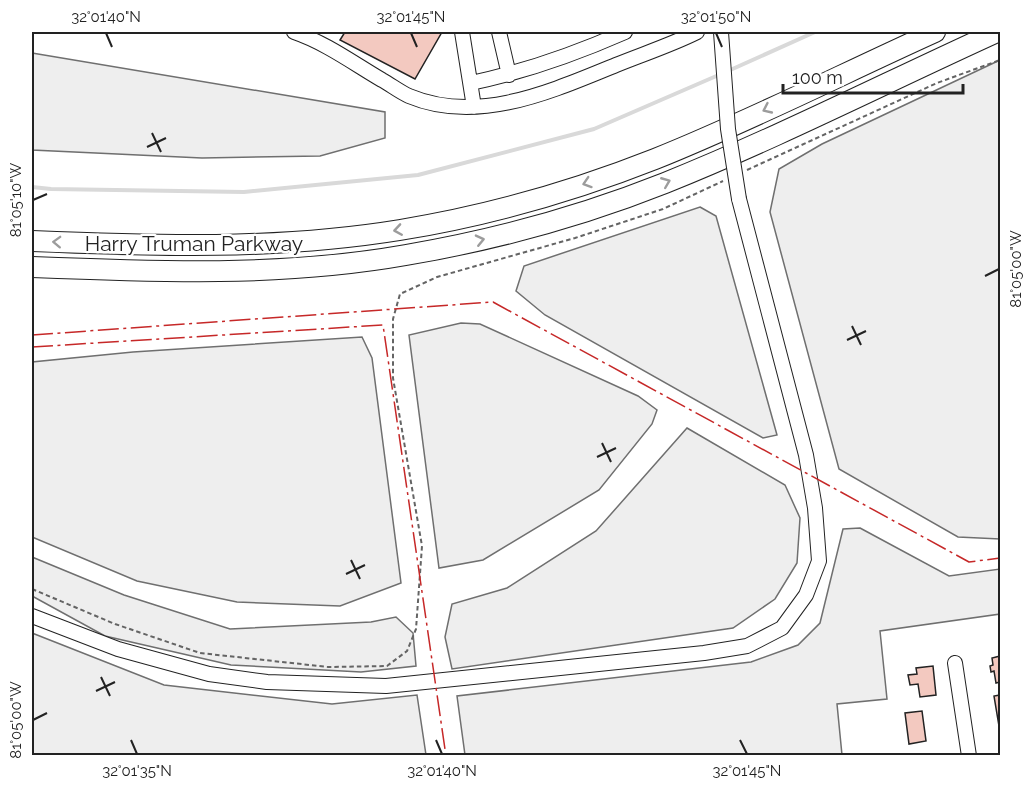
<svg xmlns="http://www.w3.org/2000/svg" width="1032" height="787" font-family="Raleway,sans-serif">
<rect width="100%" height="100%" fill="#fff"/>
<path fill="#eee" stroke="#6f6f6f" stroke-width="1.5" d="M32,53L385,112V138L320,156L202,158L32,150Z
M1000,60V539L958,537L839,469L770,212L779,169L822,144Z
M700,207L716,216L777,435L763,438L545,315L516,291L524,266Z
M461,323L480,324L638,396L657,410L652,424L599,490L483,560L439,568L409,335Z
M362,337L372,358L401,583L340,606L237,602L137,581L32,537V362L133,352Z
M687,428L785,485L800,518L797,563L775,599L733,628L452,669L445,637L452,604L507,588L596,531Z
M860,528L949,576L1000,569V614L880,631L887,699L837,704L842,755H465L457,696L751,662L798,645L820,623L843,529Z
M32,557L124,595L230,629L371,622L396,617L413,633L416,666L361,672L231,665L105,636L32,596Z
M32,633L164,685L332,704L417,695L426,755H32Z"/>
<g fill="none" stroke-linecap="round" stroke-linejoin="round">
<path stroke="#d9d9d9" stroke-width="4" d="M728,71L815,32
M32,187L51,189L244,192L418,175L594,129L721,74"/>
</g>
<path fill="#f3c9c0" stroke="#222" stroke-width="1.5" d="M345,32H442L415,79L340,40Z
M1000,656V682L996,683L994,671L991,672L990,666L993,665L992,658Z
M933,666L936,695L920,697L918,684L910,685L908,675L917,674L916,668Z
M1000,695V726H999L994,696Z
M922,711L926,741L909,744L905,713Z"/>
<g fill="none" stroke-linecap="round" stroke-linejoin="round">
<defs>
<path id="minor" d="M294,32C326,43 353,63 382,80C391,85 400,92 409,96C478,125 552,91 616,65C643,54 671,45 697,32
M462,32L474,107
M499,32L509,75
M471,83C524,72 575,54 625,32
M32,616L118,649L209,674L267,682L386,686L704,653L747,646L782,628L806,595L819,561L815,508L806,455L739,199
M955,663L969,756"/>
<path id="highway" d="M32,241C155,246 277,250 400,230C486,216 574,191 655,159C750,121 842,74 935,32
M32,267C157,272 282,277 406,255C494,240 582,216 665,183C777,138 887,82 997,32"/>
</defs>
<use href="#minor" stroke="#222" stroke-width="16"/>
<use href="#highway" stroke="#222" stroke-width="22"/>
<path stroke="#646464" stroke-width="2" stroke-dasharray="4.5 3" stroke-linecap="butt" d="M747,170L937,83L1000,60
M32,589L115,624L200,653L328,667L387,666L407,651L416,629L422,546L393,378V319L400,294L437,277L575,238L663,209L723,181"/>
<use href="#minor" stroke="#fff" stroke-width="14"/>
<use href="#highway" stroke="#fff" stroke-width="20"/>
<defs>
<path id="minor-bridge" d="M721,32L728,129L739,199"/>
</defs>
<use href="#minor-bridge" stroke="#222" stroke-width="16" stroke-linecap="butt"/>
<use href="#minor-bridge" stroke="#fff" stroke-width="14"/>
<path stroke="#c62828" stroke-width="1.5" stroke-dasharray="21 4.5 3 4.5" stroke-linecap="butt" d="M32,335L493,302L969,562L1000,558
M32,347L383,325L446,756"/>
</g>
<defs><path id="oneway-chevron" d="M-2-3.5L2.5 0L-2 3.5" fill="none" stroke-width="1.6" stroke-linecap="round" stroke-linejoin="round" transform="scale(1.5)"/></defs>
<g stroke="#9c9c9c">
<use href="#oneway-chevron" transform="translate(767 109) rotate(155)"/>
<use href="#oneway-chevron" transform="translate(666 182) rotate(-22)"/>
<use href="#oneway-chevron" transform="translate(587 183) rotate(162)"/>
<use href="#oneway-chevron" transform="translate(398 230) rotate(171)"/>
<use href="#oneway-chevron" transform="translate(480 240) rotate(-13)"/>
<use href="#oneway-chevron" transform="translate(57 242) rotate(-178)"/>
</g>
<path fill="none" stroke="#222" stroke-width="2" d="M106,33L112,47M411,33L417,47M716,33L722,47M152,133L161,152M147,147L166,138M33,200L47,194M985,276L999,269M852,326L861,345M847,340L866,331M602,443L611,462M597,457L616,448M351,560L360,579M346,574L365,565M101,677L110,696M96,691L115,682M33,720L47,713M131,740L137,754M436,740L442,754M740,740L747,754"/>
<g text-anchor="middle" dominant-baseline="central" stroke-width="4.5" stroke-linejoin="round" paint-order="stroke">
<g font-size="21" fill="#222" stroke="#fff">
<text x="194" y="243">Harry Truman Parkway</text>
</g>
</g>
<rect width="1032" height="787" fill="none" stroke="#ffffff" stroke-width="66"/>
<path d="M783 84v9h180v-9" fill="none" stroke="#222222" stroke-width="3"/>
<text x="792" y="84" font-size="18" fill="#222222" stroke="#ffffff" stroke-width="4.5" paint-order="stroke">100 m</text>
<rect x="33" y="33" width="966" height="721" fill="none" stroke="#222" stroke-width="2"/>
<g font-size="15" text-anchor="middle" fill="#222">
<text x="106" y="22">32°01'40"N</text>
<text x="411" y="22">32°01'45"N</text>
<text x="716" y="22">32°01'50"N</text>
<text transform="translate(16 200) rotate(-90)" y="5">81°05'10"W</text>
<text transform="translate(1016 269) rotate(-90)" y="5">81°05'00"W</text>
<text transform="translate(16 720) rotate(-90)" y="5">81°05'00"W</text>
<text x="137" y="776">32°01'35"N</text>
<text x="442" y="776">32°01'40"N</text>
<text x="747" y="776">32°01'45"N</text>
</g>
</svg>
